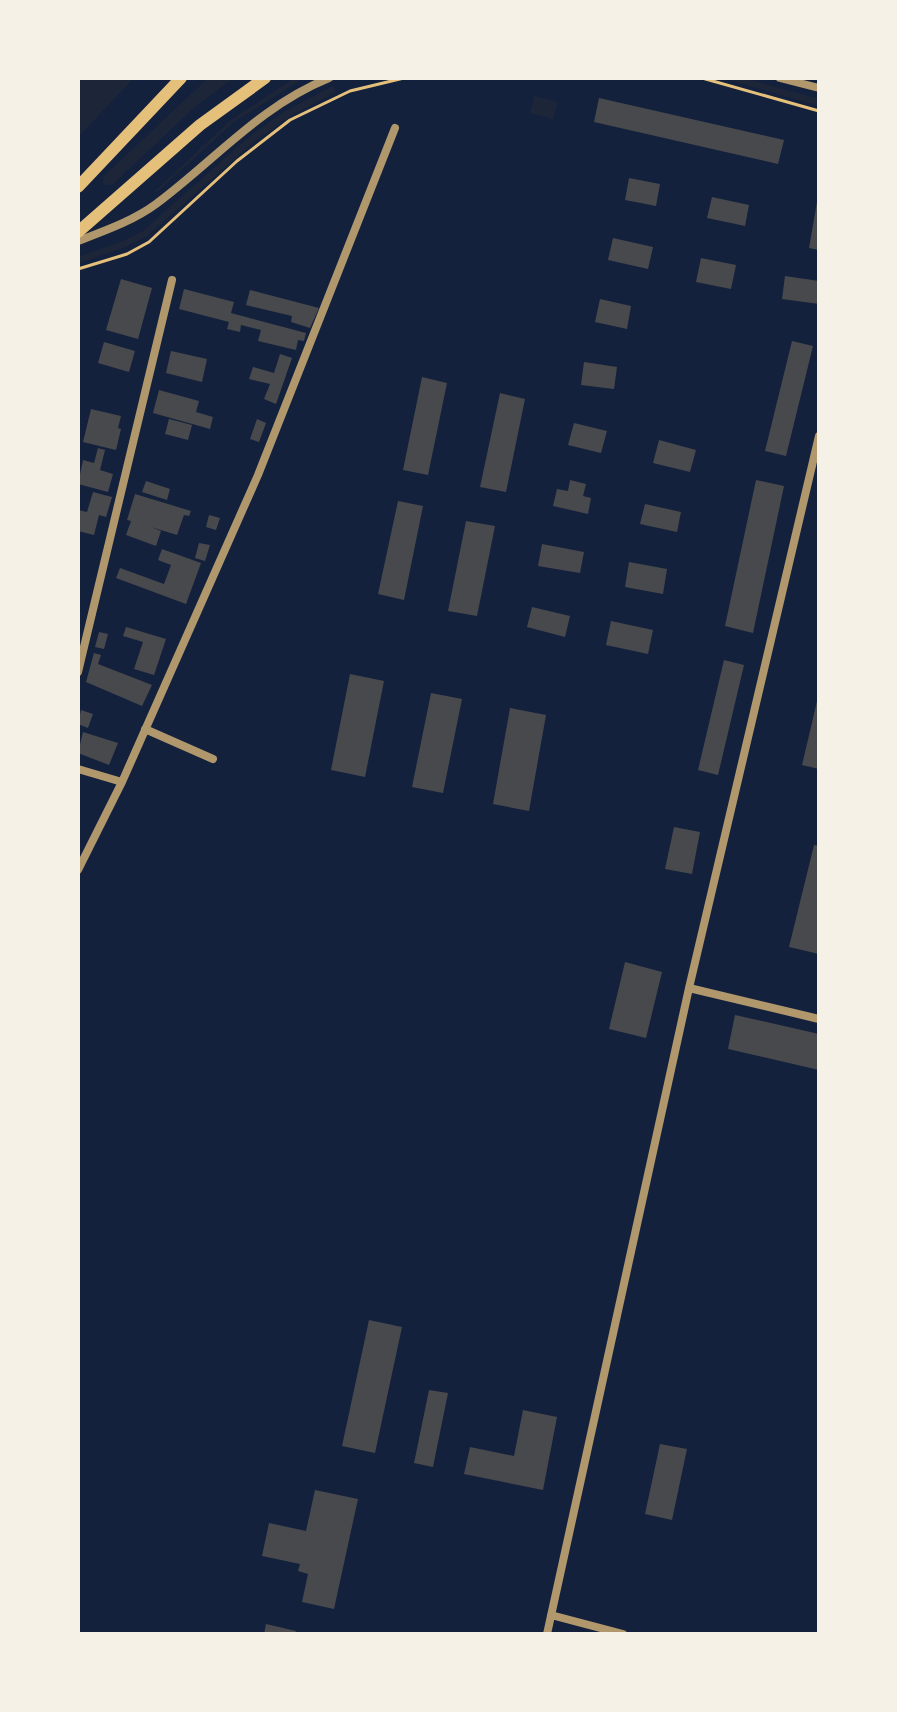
<svg xmlns="http://www.w3.org/2000/svg" width="897" height="1712" font-family="'IBM Plex Sans',sans-serif">
<rect width="100%" height="100%" fill="#14213d"/>
<path fill="#1d2539" d="M78,78H134L78,137Z
M208,78H233L196,106L112,185H103L104,176Z
M295,78H304L234,122L157,192L155,191L232,119Z
M722,78H743L819,99V106Z
M333,86L336,92L289,117L255,141L147,236L125,247L78,264V257L123,241L143,231L251,135L285,111Z
M534,96L558,102L553,119L530,113Z"/>
<path fill="#48494c" d="M599,98L784,140L778,164L594,122Z
M629,178L660,184L656,206L625,200Z
M712,197L749,205L745,226L707,218Z
M817,202L819,203V250L809,248Z
M613,238L653,247L648,269L608,260Z
M701,258L736,265L731,289L696,282Z
M785,276L819,281V304L782,299Z
M121,279L152,288L138,339L106,330Z
M184,289L234,302L231,313L306,333L304,341L298,340L296,350L258,341L261,330L241,325L240,332L227,329L229,322L179,309Z
M250,290L319,308L310,328L291,322L292,316L246,305Z
M600,299L631,306L627,329L595,322Z
M792,341L813,346L786,456L765,451Z
M104,342L135,351L129,372L98,363Z
M171,351L207,359L202,382L166,373Z
M280,354L292,358L276,404L264,399L270,384L249,379L253,367L274,373Z
M584,362L617,367L614,389L581,385Z
M422,377L447,383L428,475L403,470Z
M159,390L199,401L196,412L213,417L210,429L153,413Z
M500,393L525,399L506,492L480,487Z
M91,409L121,416L118,428L121,429L116,450L83,442Z
M169,419L192,425L188,440L165,434Z
M257,419L266,423L259,442L250,439Z
M574,423L607,431L601,453L568,445Z
M659,440L696,450L690,472L653,463Z
M98,448L105,450L100,470L113,474L108,492L78,484L83,460L94,463Z
M570,480L586,484L583,496L591,498L588,514L553,506L557,489L568,491Z
M756,480L784,486L753,633L725,626Z
M146,481L170,489L167,500L142,492Z
M93,492L112,497L106,517L99,515L94,535L78,531V510L87,512Z
M135,494L191,511L189,516L184,515L177,535L151,527L161,531L156,546L126,535L131,521L127,520Z
M398,501L423,506L404,600L378,594Z
M645,504L681,512L677,532L640,524Z
M209,515L220,518L216,530L206,527Z
M466,521L495,526L477,616L448,611Z
M199,543L210,545L205,561L195,558Z
M542,544L584,552L580,573L538,566Z
M162,549L201,563L186,604L116,578L120,568L164,584L171,565L158,560Z
M629,562L667,569L663,594L625,587Z
M532,607L570,616L565,637L527,627Z
M611,621L653,630L648,654L606,645Z
M126,627L166,639L154,675L134,669L143,642L123,636Z
M99,632L108,634L104,649L95,647Z
M94,653L101,655L98,664L152,685L142,706L86,682Z
M724,660L744,665L718,775L698,770Z
M350,674L384,681L365,777L331,770Z
M431,693L462,699L443,793L412,787Z
M818,697H819V769L802,765Z
M510,708L546,715L529,811L493,804Z
M81,710L93,714L88,728L78,724Z
M83,732L118,743L109,765L78,753Z
M674,827L700,832L692,874L665,869Z
M814,845L819,846V954L789,947Z
M625,962L662,972L646,1038L609,1029Z
M735,1015L819,1034V1070L728,1049Z
M369,1320L402,1327L375,1453L342,1446Z
M429,1390L448,1393L433,1467L414,1463Z
M523,1410L557,1417L543,1490L464,1474L470,1447L514,1456Z
M660,1444L687,1449L672,1520L645,1514Z
M315,1490L358,1499L334,1609L302,1602L308,1574L298,1571L300,1564L262,1556L269,1523L306,1531Z
M266,1624L296,1631L295,1634H264Z"/>
<g fill="none" stroke-linecap="round" stroke-linejoin="round">
<path stroke="#e5c07b" stroke-width="3" d="M702,78L819,111
M78,269L127,254L149,242L237,161L290,120L350,91L404,78"/>
<path stroke="#b1986c" stroke-width="8" d="M780,78L819,88
M78,241C104,231 133,221 156,204C214,161 260,106 329,78
M78,672L172,280
M145,729L213,759
M78,769L122,782
M78,870L122,782L258,475L395,128
M689,988L819,1019
M551,1615L623,1634
M547,1634L689,988L819,436"/>
<path stroke="#e5c07b" stroke-width="12" d="M78,187L181,78
M78,232L200,125L265,78"/>
</g>
<rect width="897" height="1712" fill="none" stroke="#f6f1e7" stroke-width="160"/>
</svg>
